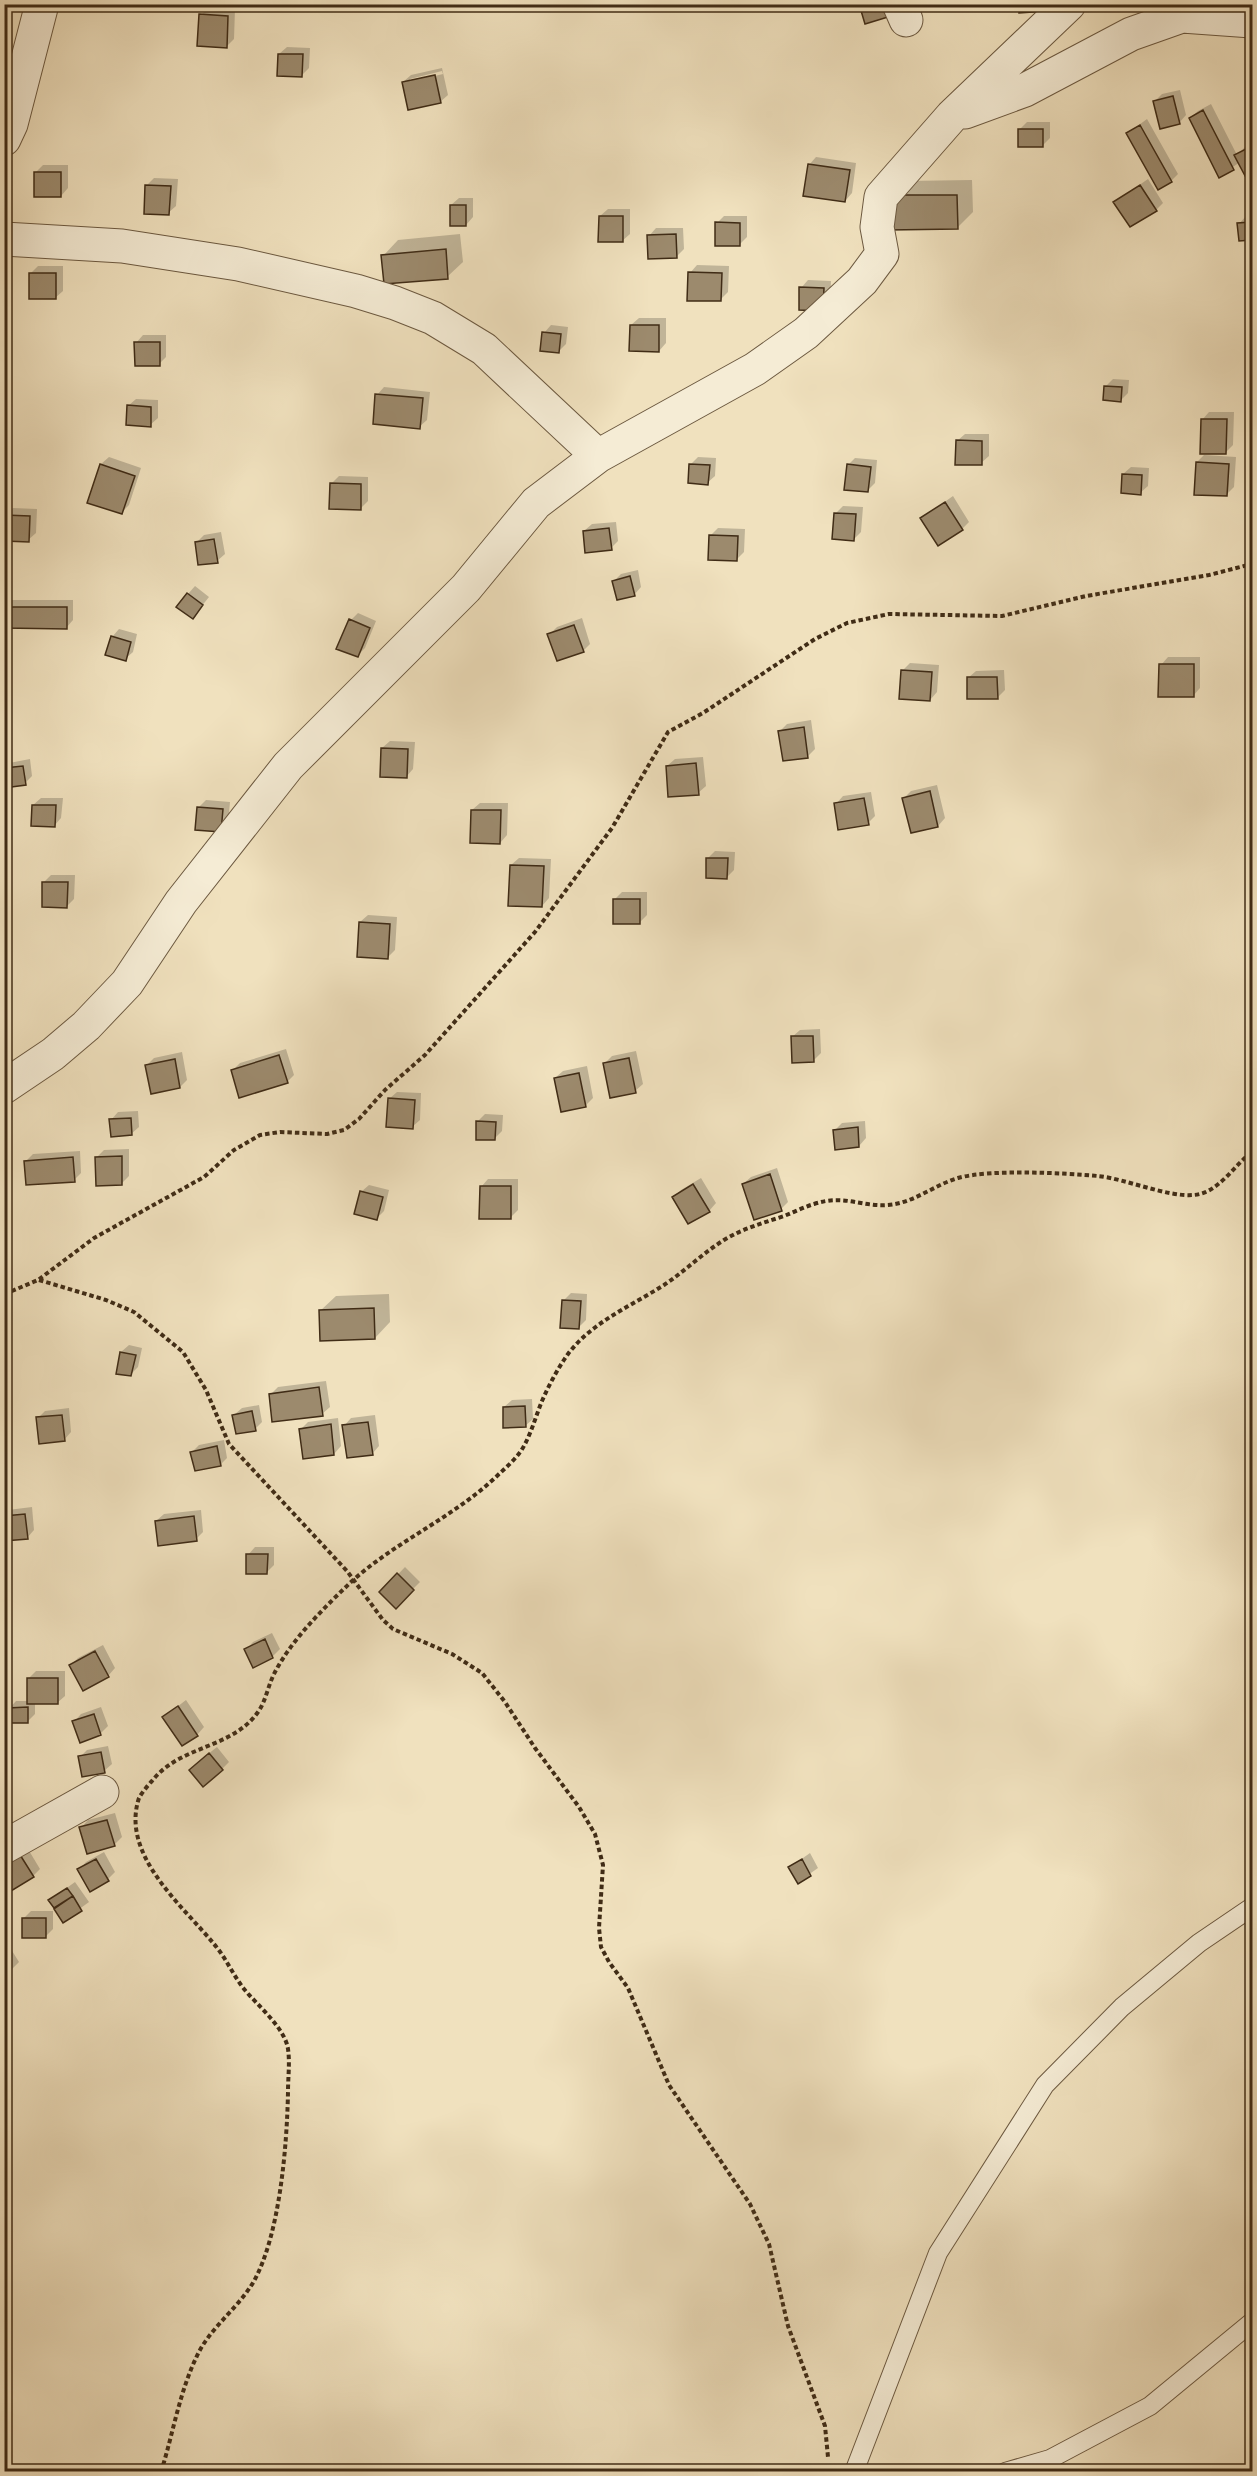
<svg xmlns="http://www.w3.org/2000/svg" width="1257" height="2476" font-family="'Gentium Book Plus',serif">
<rect width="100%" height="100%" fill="#f0e1be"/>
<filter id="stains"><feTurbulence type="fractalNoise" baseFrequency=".00333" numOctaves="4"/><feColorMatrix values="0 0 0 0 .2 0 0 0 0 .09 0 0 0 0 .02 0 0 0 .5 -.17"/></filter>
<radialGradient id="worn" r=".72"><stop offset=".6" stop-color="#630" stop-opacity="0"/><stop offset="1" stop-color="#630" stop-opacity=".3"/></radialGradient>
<path fill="#0003" fill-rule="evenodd" d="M208,8L235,9L234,39L226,47L201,15Z
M287,47L310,48L309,68L302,75L279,54Z
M442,68L448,95L440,102L403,82L411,75ZM442,71L443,74L410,82V79Z
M1180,90L1186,115L1179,123L1154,102L1162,94Z
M1211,104L1237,155L1252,140V186L1240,162L1220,176L1190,118L1198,111Z
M1147,119L1178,174L1171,181L1128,133Z
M1027,122H1050V138L1043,145L1019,130Z
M816,157L856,163L852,193L845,201L809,165Z
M43,165H68V188L61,196L36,172Z
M154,178L178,179L176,206L168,213L147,185Z
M1148,179L1163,203L1156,210L1115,202Z
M972,180L973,212L957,228H890L905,181Z
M459,198H473V217L466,225L451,205Z
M608,209H630V234L622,241L600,216Z
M724,216H747V237L739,245L717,223Z
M1246,216H1252V238L1240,239L1239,224Z
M656,228H683L684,249L676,257L649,236Z
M460,234L463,262L447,277L383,256L398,240Z
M697,265L729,266L728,292L720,300L690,273Z
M38,266H63V291L55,298L30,274Z
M808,280L831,281L830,302L801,288Z
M639,318H666V343L659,351L631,325Z
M551,325L568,327L566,344L558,352L544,333Z
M143,335H166V357L159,364L136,343Z
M1113,379L1129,380L1128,393L1121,400L1105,387Z
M384,387L430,392L427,420L419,427L377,395Z
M136,399L158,400V418L150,425L128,406Z
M1209,412H1234L1233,445L1226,452L1202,420Z
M965,434H989V456L981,463L957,441Z
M1204,455L1236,457L1234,487L1226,495L1197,462Z
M109,457L141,468L129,505L121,513L101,464Z
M698,457L716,458L715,476L707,483L691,464Z
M855,458L877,460L875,483L867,491L848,465Z
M1131,467L1149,468L1148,486L1140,493L1123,474Z
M339,476L368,477V501L360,509L331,484Z
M953,496L969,522L962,529L922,518Z
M843,506L863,507L861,532L854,539L836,513Z
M13,508L37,509L36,533L28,540L5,516Z
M616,522L618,541L611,548L584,531L592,524Z
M718,528L745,529L744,552L737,559L710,536Z
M221,532L225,554L217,561L196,543L204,535Z
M638,570L641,587L634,595L614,581L621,574Z
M195,586L209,597L193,617L188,594Z
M11,600H73V620L66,628L4,627V607Z
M358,613L376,621L365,648L357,656L351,620Z
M582,618L590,644L583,651L549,635L557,627Z
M119,629L137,634L133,652L125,659L112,637Z
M1168,657H1200V688L1193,696L1161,665Z
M910,663L939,665L937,692L930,700L903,670Z
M1004,670L1005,690L998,697L968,678L976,671Z
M811,720L815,749L808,756L780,731L787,724Z
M390,741L415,742L413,769L406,777L382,748Z
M703,757L706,786L698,793L667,766L675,759Z
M30,759L32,776L25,783L4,786V764Z
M937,785L945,818L938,826L904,798L911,791Z
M871,792L875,816L868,823L836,804L843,796Z
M41,798H63L61,818L54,826L33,805Z
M206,800L230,802L228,823L221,831L198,808Z
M480,803H508L507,835L500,843L472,810Z
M715,851L735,852L734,870L727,877L708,858Z
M519,858L551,859L549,898L542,906L511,865Z
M51,875H75L74,899L67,906L44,882Z
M622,892H647V915L640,922L614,900Z
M368,915L397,917L395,950L388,957L360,922Z
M820,1029L821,1053L813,1061L792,1037L800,1030Z
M286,1049L294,1075L287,1082L232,1071L240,1063Z
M636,1051L643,1084L635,1091L605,1063L612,1056Z
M182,1052L187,1080L180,1087L147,1065L154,1058Z
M587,1066L593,1098L586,1105L562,1110L555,1078L563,1071Z
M397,1092L421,1093L420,1120L412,1127L389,1099Z
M138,1111L139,1127L131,1134L111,1120L118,1112Z
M485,1114L503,1115L502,1131L495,1138L477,1122Z
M865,1121L866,1138L859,1146L835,1130L842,1123Z
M129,1149V1176L122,1183L97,1157L104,1150Z
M80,1151L81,1173L74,1180L26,1161L33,1154Z
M777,1168L788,1202L781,1209L743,1184L751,1177Z
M701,1178L716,1203L709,1211L674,1197L681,1190Z
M488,1179H518V1210L510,1218L481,1187Z
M369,1185L389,1190L384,1211L377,1218L361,1192Z
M571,1293L587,1294L586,1320L578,1328L564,1300Z
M389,1294L390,1322L375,1338L320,1311L336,1296Z
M129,1345L142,1348L138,1367L131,1374L121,1352Z
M326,1381L330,1407L322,1414L271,1394L278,1387Z
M532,1399L533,1419L525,1426L504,1407L512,1400Z
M259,1405L262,1422L255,1429L234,1415L242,1408Z
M69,1408L71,1432L64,1440L38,1418L45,1411Z
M375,1415L379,1446L372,1454L344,1426L351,1418Z
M338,1418L341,1446L334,1454L301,1429L308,1422Z
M224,1440L227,1458L220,1465L192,1452L199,1445Z
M32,1507L34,1530L27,1538L4,1540V1513L8,1510Z
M201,1510L203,1532L196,1539L156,1521L164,1514Z
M255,1547H274V1565L266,1573L248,1555Z
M405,1567L420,1582L396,1606L381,1592Z
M272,1633L280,1649L272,1657L246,1650L253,1642Z
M103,1645L115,1668L108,1676L71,1665L78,1658Z
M36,1671H65V1696L57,1703H35V1714L28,1721L9,1709L16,1701H28V1679Z
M186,1700L204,1727L197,1735L164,1717Z
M101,1707L108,1726L100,1734L74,1722L81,1714Z
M108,1746L112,1764L104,1771L80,1757L87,1750Z
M217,1747L229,1762L222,1769L198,1762Z
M115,1813L122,1837L114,1845L81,1828L88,1820Z
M25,1844L40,1869L33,1876L4,1878Z
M104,1852L115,1872L108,1879L79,1870L86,1862Z
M810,1853L818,1868L798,1882L789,1868Z
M75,1882L89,1902L63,1921L50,1900Z
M31,1911H53V1929L46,1936L23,1919Z
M4,1938L19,1962L4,1977Z"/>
<path fill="#9c8a6d" stroke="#402c16" stroke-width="1.5" d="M859,4H884L888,17L865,24Z
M1019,4H1047V11L1019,13Z
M199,14L228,16L227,48L197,46Z
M278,54H303L302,77L277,76Z
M435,75L441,103L408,110L402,82Z
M1173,96L1180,124L1160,129L1153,101Z
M1203,110L1234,170L1219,178L1189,118Z
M1140,125L1172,182L1158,190L1126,133Z
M1018,129H1043V147H1018Z
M1252,146V189L1234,155Z
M808,164L850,170L845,202L803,196Z
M34,172H61V197H34Z
M145,185L171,186L169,215L144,214Z
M1140,185L1157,211L1130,227L1113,202Z
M888,195H957L958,229L888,230Z
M450,205H466V226H450Z
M599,216H623V242H598Z
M715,222L740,223V246H715Z
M1252,222V240L1239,241L1237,223Z
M676,234L677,258L648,259L647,235Z
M446,249L448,279L384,284L381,255Z
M688,272L722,273L721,301H687Z
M29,273H56V299H29Z
M799,287L824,288L823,311L799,310Z
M630,325H659V352L629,351Z
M542,332L561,334L559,353L540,351Z
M134,342H160V366H135Z
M1104,386L1122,387L1121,402L1103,400Z
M375,394L423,398L420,429L373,424Z
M127,405L151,407V427L126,425Z
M1201,419H1227L1226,454H1200Z
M956,440L982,441V465H955Z
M1196,462L1229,464L1227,496L1194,495Z
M100,464L135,476L122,514L87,503Z
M689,464L710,465L708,485L688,483Z
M847,464L871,467L868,492L844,490Z
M1122,474L1142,475L1141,495L1121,493Z
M330,483L361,484V510L329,509Z
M945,502L963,530L938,546L920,518Z
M834,513L856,514L854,541L832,539Z
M4,515L30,516L29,542L4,541Z
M609,528L612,550L585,553L583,531Z
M709,535L738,536L737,561L708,560Z
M214,539L218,563L198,565L195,542Z
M630,576L635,596L617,600L612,581Z
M187,593L203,605L193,619L176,607Z
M4,607H67V629L4,628Z
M349,619L370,628L358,657L336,649Z
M574,625L584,652L557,661L547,634Z
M111,636L131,642L126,661L105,655Z
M1159,664H1194V697H1158Z
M901,670L932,672L930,701L899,699Z
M967,677H997L998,699H967Z
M804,727L808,758L783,761L778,731Z
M381,748L408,749L407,778L380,777Z
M696,763L699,795L668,797L666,766Z
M23,766L26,785L4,788V768Z
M930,791L938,827L911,833L902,798Z
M864,798L869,825L838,830L834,803Z
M32,805H56L55,827L31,826Z
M197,807L223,809L221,832L195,830Z
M471,810H501L500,844L470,843Z
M706,858H728L727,879L706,878Z
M510,865L544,866L542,907L508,906Z
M42,882H68L67,908L42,907Z
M613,899H640V924H613Z
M359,922L390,924L388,959L357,957Z
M791,1036H813L814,1062L792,1063Z
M279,1055L288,1083L239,1098L231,1070Z
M629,1058L636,1093L610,1098L603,1063Z
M175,1059L180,1088L151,1094L145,1065Z
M579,1073L586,1107L561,1112L554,1078Z
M388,1098L415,1100L413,1129L386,1127Z
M131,1118L132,1135L111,1137L109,1119Z
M476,1121L496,1122L495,1140H476Z
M858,1127L859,1147L835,1150L833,1130Z
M122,1156V1185L96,1186L95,1157Z
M73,1157L75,1182L26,1185L24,1161Z
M770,1174L782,1211L754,1220L742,1184Z
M693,1184L710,1212L688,1224L672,1197Z
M480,1186H511V1219H479Z
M360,1191L383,1197L377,1220L354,1214Z
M562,1300L581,1301L579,1329L560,1328Z
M374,1308L375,1339L320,1341L319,1310Z
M120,1352L136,1355L131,1376L116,1374Z
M319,1387L323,1416L272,1422L269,1394Z
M525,1406L526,1427L503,1428V1407Z
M252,1411L256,1431L236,1434L232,1415Z
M62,1415L65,1441L39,1444L36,1417Z
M368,1422L373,1455L347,1458L342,1425Z
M331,1424L334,1455L303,1459L299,1429Z
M217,1446L221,1466L195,1471L190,1452Z
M25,1514L28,1539L4,1541V1516Z
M194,1516L197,1541L158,1546L155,1521Z
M246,1554H268L267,1574H246Z
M397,1573L414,1590L396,1609L379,1592Z
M265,1639L273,1658L253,1668L244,1649Z
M95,1651L109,1677L83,1691L69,1665Z
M27,1678H58V1704H27Z
M178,1706L198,1736L182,1746L162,1717Z
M28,1707V1723H8L7,1708Z
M94,1714L101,1735L80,1743L72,1721Z
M101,1752L105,1773L82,1777L78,1756Z
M209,1753L223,1770L203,1787L189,1770Z
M107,1820L115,1846L87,1854L79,1827Z
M17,1850L34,1877L11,1891L4,1881V1859Z
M96,1859L109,1881L90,1892L77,1869Z
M802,1859L811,1876L798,1884L788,1867Z
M67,1888L73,1896L54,1908L48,1900Z
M73,1896L82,1911L63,1923L54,1909Z
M22,1918H46V1938H22Z"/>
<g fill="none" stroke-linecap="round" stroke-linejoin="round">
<defs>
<path id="lane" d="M854,2472L938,2253L1045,2085L1122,2007L1199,1943L1252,1907
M1005,2472L1050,2459L1150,2406L1252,2322"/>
<path id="street" d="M899,4L906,20
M965,112L1025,90L1131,34L1182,16L1252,21
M4,139L11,124L42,4
M4,239L122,246L238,264L356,291L395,303L433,318L484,349L598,456
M4,1087L53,1054L86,1026L127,983L181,902L288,766L466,588L536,503L598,456L755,369L806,333L862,281L882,254L877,227L881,197L952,116L1069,4
M4,1847L102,1792"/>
</defs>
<use href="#lane" stroke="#6c5940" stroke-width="20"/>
<use href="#street" stroke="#6c5940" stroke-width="35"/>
<path stroke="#402c16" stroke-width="4" stroke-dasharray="4.5 3" stroke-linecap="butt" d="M39,1280L106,1300L134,1312L183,1352L206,1390L229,1444L347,1571L383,1620L393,1629L452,1654L482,1673L505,1702L535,1748L579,1807L595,1834L603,1865L599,1928L601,1947L609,1962L628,1988L669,2085L750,2204L769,2244L788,2326L825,2426L828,2457
M4,1291H12L38,1280L94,1238L204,1177L234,1150L260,1135L280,1132L327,1134L344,1130L359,1119L385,1090L425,1055L535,932L612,828L668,732L703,713L815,639L847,623L889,614L1002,616L1086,596L1209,575L1252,564
M161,2472C173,2434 179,2394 196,2358C209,2328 238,2309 254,2281C280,2234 287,2145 288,2092C288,2077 290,2063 288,2049C285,2028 258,2006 244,1989C233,1975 226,1958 214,1944C183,1906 120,1855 139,1798C141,1794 148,1785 152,1781C180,1745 232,1749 258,1712C266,1701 268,1685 275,1672C293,1638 323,1609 351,1582C396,1541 455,1517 499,1474C507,1467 515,1459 521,1451C531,1435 535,1418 542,1401C549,1385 558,1368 568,1354C592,1322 631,1306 664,1285C685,1271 703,1253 724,1240C744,1228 763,1223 784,1216C794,1212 804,1207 814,1204C844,1194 861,1207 888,1205C914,1203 934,1185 958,1178C990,1169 1063,1173 1098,1176C1126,1179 1167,1197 1193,1195C1218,1194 1234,1165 1252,1152"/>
<use href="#lane" stroke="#f5ecd5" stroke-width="18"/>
<use href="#street" stroke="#f5ecd5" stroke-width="33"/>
</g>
<rect width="1257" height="2476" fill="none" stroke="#f0e1be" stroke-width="24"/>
<rect x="6" y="6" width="1245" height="2464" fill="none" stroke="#402c16" stroke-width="3"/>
<rect x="12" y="12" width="1233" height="2452" fill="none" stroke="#402c16" stroke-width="1.5"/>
<rect width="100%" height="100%" filter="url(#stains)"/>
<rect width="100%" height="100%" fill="url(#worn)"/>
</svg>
